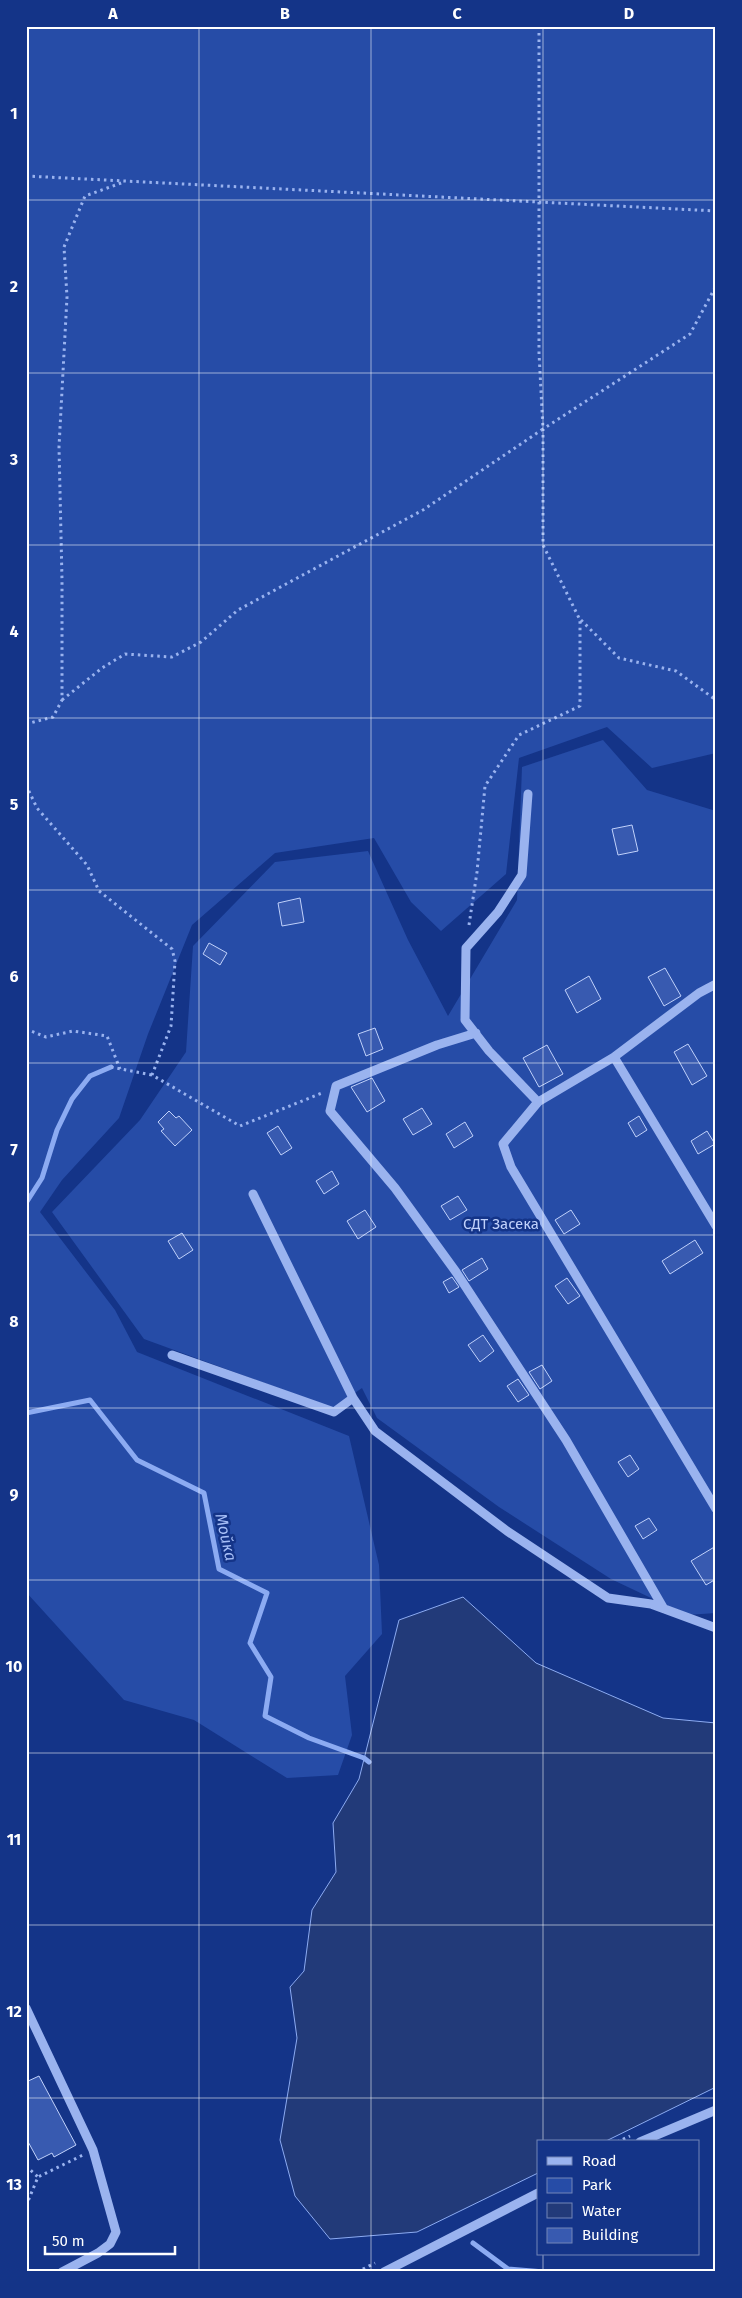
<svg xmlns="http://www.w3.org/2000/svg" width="742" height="2298" font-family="'Fira Sans',sans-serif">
<rect width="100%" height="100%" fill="#143488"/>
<path fill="#264ca7" d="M26,26H716V753L652,768L607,727L519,758L506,874L441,931L411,902L374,838L275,853L192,925L148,1034L119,1118L62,1180L40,1212L115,1310L137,1352L349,1436L379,1565L382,1634L345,1676L352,1735L338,1775L287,1778L194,1720L124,1700L26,1592Z
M603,740L647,790L716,811V1613L687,1615L611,1579L499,1507L377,1418L362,1388L333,1408L144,1339L52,1212L140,1120L186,1052L193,946L275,862L368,851L408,940L448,1016L517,900L522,767Z"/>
<path fill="#223a79" stroke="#8cabf2" d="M463,1597L536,1663L663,1718L716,1723V2087L604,2142H538V2173L417,2232L330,2239L295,2196L280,2140L297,2038L290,1987L304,1971L312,1910L336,1872L333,1823L359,1779L399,1620Z"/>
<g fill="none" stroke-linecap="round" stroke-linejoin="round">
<path stroke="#8cabf2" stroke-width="5" d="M26,1203L42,1178L57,1130L72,1099L90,1076L111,1067
M26,1413L90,1400L137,1460L204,1493L219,1569L267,1593L250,1643L271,1677L265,1716L309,1738L364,1758L369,1762
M473,2243L508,2269L544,2272"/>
</g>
<path fill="#385ab0" stroke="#c0d1fb" d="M632,825L638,851L618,855L612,829Z
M300,898L304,922L282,926L278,903Z
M209,943L227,953L220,965L203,954Z
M665,968L681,996L664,1006L648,977Z
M589,976L601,999L577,1013L565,990Z
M375,1028L383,1049L366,1056L358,1034Z
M688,1044L707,1076L692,1085L674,1052Z
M547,1045L563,1074L539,1087L523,1058Z
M372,1078L385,1101L367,1112L351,1087Z
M422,1108L432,1124L413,1135L403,1119Z
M169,1111L176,1118L179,1116L192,1130L175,1146L161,1131L164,1129L158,1122Z
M639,1116L647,1130L636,1137L628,1123Z
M465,1122L473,1136L454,1148L446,1134Z
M278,1126L292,1148L281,1155L267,1133Z
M707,1131L715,1144L698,1154L691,1141Z
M332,1171L339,1184L324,1194L316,1181Z
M458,1196L467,1210L450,1220L441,1206Z
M365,1210L376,1227L358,1239L347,1221Z
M571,1210L580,1224L564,1234L555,1220Z
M182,1233L193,1250L179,1259L168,1241Z
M695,1240L703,1253L670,1274L662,1261Z
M482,1258L488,1269L469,1281L462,1270Z
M452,1277L459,1287L449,1293L443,1282Z
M567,1278L580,1296L568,1304L555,1286Z
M483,1335L494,1351L480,1362L468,1345Z
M542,1365L552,1381L540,1389L529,1372Z
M518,1379L529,1395L518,1402L507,1386Z
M630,1455L639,1469L628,1477L618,1462Z
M649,1518L657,1530L643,1539L635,1526Z
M716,1546V1579L706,1585L691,1561Z
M39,2076L76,2145L54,2157L52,2153L38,2160L26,2138V2082Z"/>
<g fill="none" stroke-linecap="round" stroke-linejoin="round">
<path stroke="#9ab3ef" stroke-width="3" stroke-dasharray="2.5 4" stroke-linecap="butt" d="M26,176L716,211
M581,620L619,658L676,671L716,700
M62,700L102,668L125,654L172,657L201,642L238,610L423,510L543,429L539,353V26
M26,724L53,717L62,700V580L59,447L67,297L64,247L85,196L124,182
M26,785L37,808L87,865L99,891L172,949L175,961L171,1026L152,1075L240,1126L322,1093
M469,925L477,872L485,786L519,735L580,706V620L543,545V429L690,334L716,286
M26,1029L46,1037L73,1031L107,1036L120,1069
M111,1067L152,1075
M617,2142L630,2136
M26,2166L38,2177
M26,2206L38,2177L83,2155
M357,2272L375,2263"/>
<path stroke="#9ab3ef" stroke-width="9" d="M528,794L522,875L498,912L466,948L465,1020L489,1051L538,1102
M716,984L699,993L614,1057L538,1102L503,1144L511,1167L716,1509
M476,1033L437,1045L336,1086L330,1111L395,1188L456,1272L566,1440L664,1609
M614,1057L716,1226
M253,1194L353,1398L375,1431L507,1531L608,1598L651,1604L716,1628
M172,1355L334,1412L353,1398
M26,2008L93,2150L116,2232L110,2244L98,2253L62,2272
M640,2142L716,2110
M384,2272L538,2193"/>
</g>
<path fill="none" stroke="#fff" stroke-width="1" stroke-opacity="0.55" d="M199,26V2272M371,26V2272M543,26V2142M26,200H716M26,373H716M26,545H716M26,718H716M26,890H716M26,1063H716M26,1235H716M26,1408H716M26,1580H716M26,1753H716M26,1925H716M26,2098H716M543,2254V2272"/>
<g text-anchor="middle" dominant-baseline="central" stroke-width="5" stroke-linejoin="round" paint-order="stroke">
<g font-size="15" fill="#c0d1fb" stroke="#143488">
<text x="501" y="1224">СДТ Засека</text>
</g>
<g font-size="16" font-style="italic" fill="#a6bef7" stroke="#143488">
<text transform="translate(226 1537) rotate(77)">Мойка</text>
</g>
</g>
<rect width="742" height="2298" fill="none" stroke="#143488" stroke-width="55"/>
<rect x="537" y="2140" width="162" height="115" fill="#143488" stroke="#7285b8"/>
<rect x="547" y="2157" width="25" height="8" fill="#9ab3ef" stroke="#7285b8"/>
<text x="582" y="2166" font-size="15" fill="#ffffff">Road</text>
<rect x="547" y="2178" width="25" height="15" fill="#264ca7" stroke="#7285b8"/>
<text x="582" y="2190" font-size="15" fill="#ffffff">Park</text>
<rect x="547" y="2203" width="25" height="15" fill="#223a79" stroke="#7285b8"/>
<text x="582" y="2216" font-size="15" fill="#ffffff">Water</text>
<rect x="547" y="2228" width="25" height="15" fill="#385ab0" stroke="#7285b8"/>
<text x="582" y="2240" font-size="15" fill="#ffffff">Building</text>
<path d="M45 2246v8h130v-8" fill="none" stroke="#ffffff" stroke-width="2.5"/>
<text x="52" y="2246" font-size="15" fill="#ffffff" stroke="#143488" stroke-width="4" paint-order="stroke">50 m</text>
<rect x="28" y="28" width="686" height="2242" fill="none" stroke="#fff" stroke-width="2"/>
<g font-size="16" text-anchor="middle" font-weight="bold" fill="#fff">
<text x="113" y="19">A</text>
<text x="285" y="19">B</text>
<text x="457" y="19">C</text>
<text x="629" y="19">D</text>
<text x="14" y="119">1</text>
<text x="14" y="292">2</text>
<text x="14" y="465">3</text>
<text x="14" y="637">4</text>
<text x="14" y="810">5</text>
<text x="14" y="982">6</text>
<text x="14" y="1155">7</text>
<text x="14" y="1327">8</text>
<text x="14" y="1500">9</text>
<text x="14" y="1672">10</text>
<text x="14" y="1845">11</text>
<text x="14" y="2017">12</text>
<text x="14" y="2190">13</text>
</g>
</svg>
